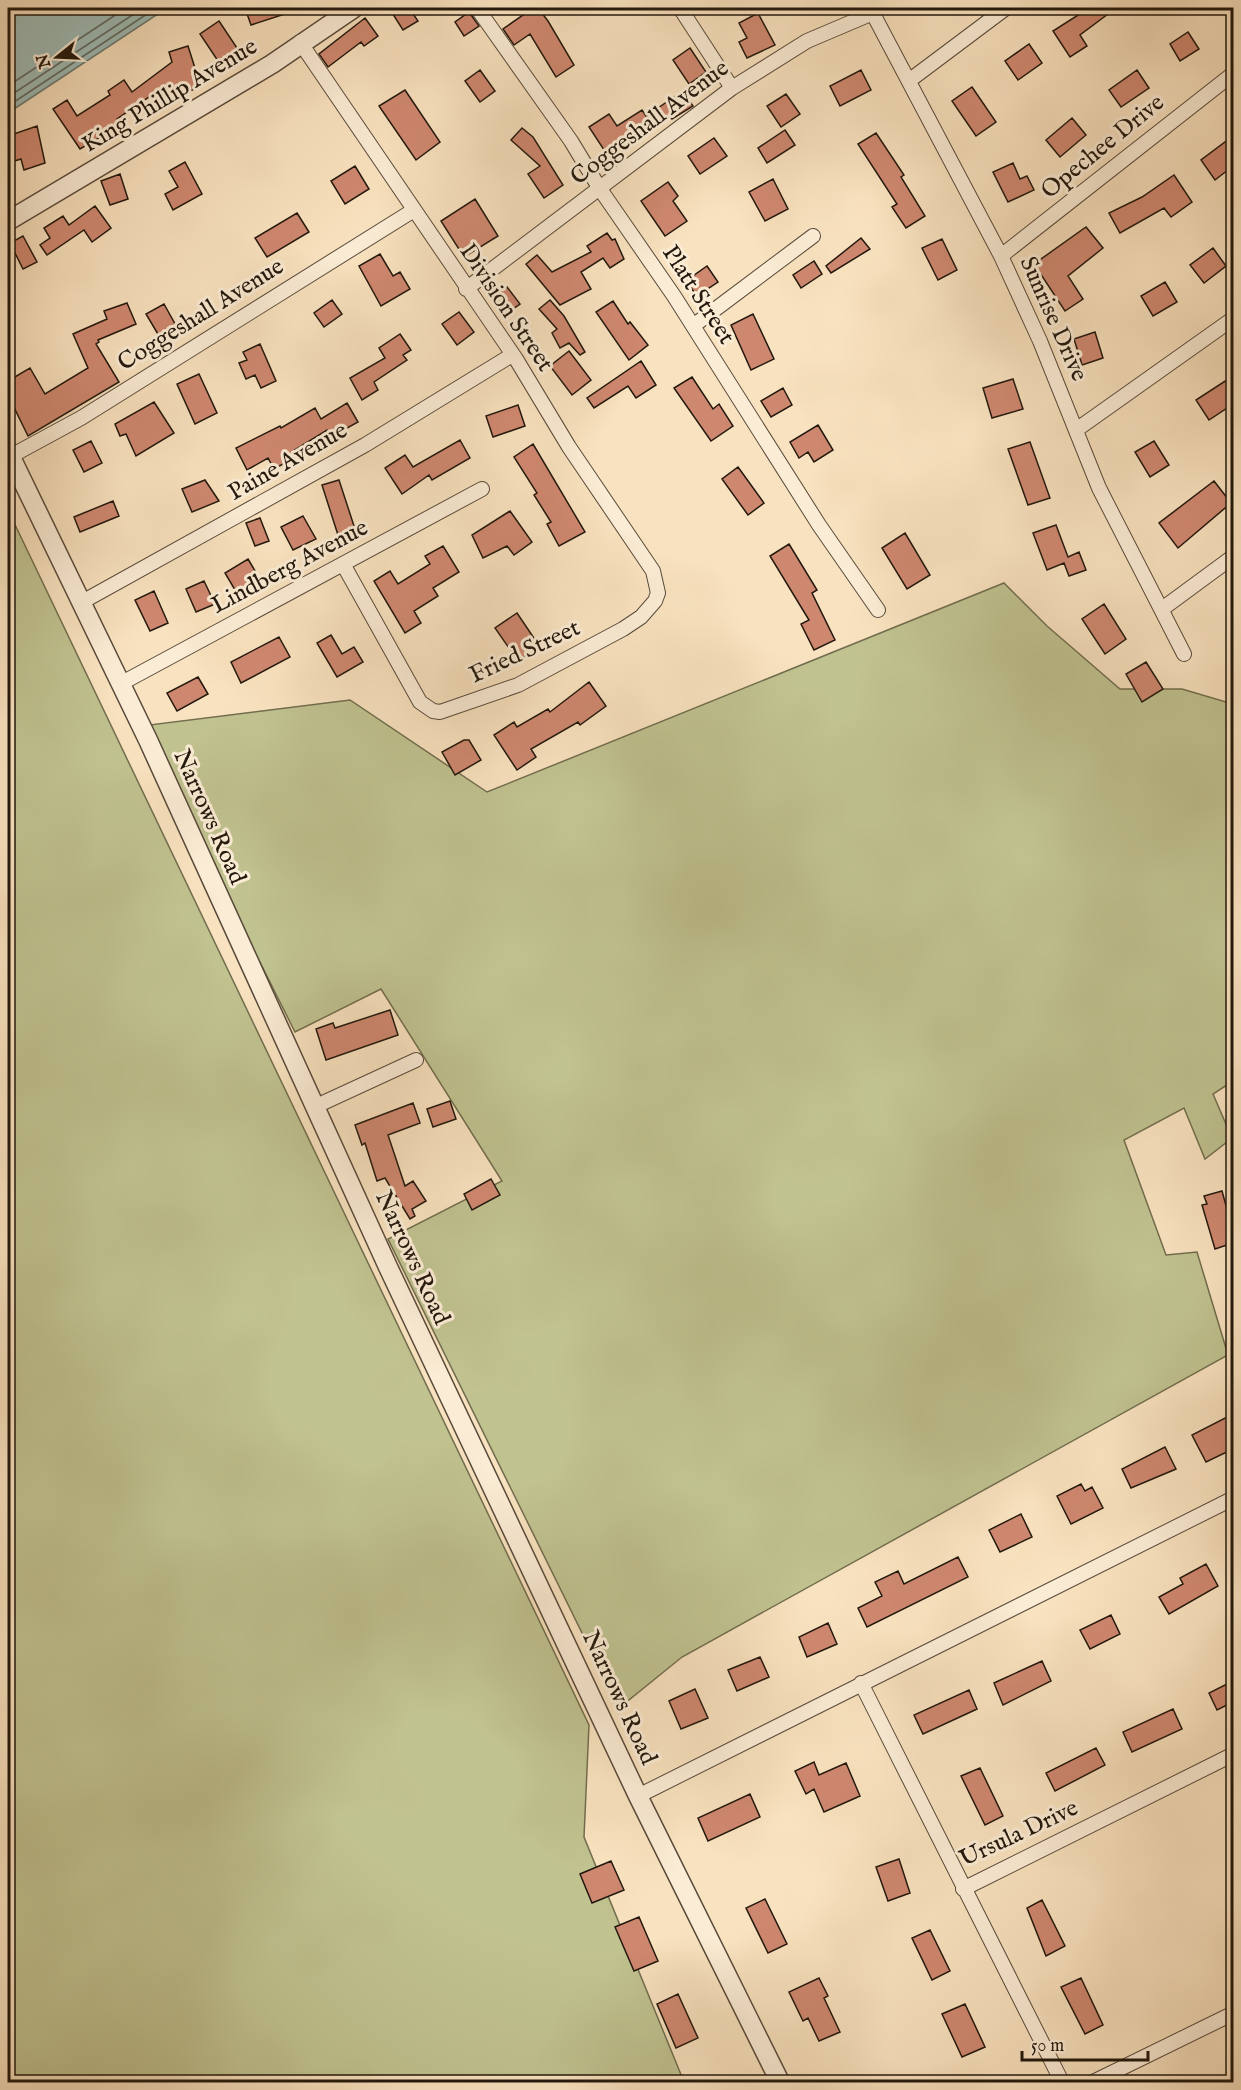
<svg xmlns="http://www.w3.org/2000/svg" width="1241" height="2090" font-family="'IM FELL English',serif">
<rect width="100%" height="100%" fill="#f9e2bf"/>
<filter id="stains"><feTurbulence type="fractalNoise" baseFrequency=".00333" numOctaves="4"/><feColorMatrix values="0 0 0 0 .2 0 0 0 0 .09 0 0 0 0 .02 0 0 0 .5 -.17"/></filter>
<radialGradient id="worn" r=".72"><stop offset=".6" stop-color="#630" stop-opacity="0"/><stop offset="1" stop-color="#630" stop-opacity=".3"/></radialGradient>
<path fill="#c0c290" stroke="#716d4e" stroke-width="1.5" d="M8,510L589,1725L584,1837L684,2082H8Z
M1004,583L1047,626L1120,689H1182L1233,704V1081L1213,1094L1232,1138L1205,1159L1184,1108L1124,1140L1166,1255L1197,1252L1228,1355L682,1657L619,1708L388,1239L502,1181L381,989L295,1032L141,726L350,700L487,792Z"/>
<path fill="#9fbdb8" stroke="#6d7b74" stroke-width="1.5" d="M8,8H167L8,113Z"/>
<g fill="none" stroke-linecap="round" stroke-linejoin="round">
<path stroke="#606a62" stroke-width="1.5" d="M8,86L126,8
M8,97L143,8
M8,106L156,8"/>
</g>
<path fill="#cf8870" stroke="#22180d" stroke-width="1.5" d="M245,8H296L297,10L251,25Z
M389,8H409L418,21L403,30Z
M533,8H538L548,21L574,65L556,77L530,34L514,45L503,29Z
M1089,8H1116L1080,35L1087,46L1070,57L1053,31Z
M469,12L479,26L464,36L455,22Z
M758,13L775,45L747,58L739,42L747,38L739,23Z
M365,18L378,36L364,46L361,42L328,67L319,54Z
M219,21L239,51L220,64L200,34Z
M1188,32L1199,49L1180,61L1170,44Z
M1029,44L1042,63L1018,80L1005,61Z
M188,46L201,87L171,97L160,105L152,95L117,119L121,125L80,149L53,109L67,100L77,116L110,95L108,91L124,80L132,92L172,62L169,52Z
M690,48L706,72L689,84L673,60Z
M480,70L495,91L480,102L465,81Z
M861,70L871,90L840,106L830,86Z
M1137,70L1149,88L1121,107L1109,90Z
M972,87L996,122L976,136L952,101Z
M405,90L440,142L416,160L379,106Z
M683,91L693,106L672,119L670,116L608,156L589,127L609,114L617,126L642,110L646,116Z
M786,94L800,114L781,127L767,106Z
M1072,118L1086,135L1060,157L1046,140Z
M37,126L45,163L24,170L21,159L8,163V136Z
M522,128L533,137L563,185L544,198L528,174L540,166L511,140Z
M785,130L795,145L767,163L758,148Z
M876,133L904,175L901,177L925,216L906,228L892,207L897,204L858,144Z
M1233,136V166L1215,180L1201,160Z
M714,138L727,156L700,174L688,156Z
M185,162L202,194L173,210L165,194L178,187L169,171Z
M1013,163L1020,179L1027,176L1034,190L1008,202L993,172Z
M355,166L369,189L345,204L331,181Z
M120,174L128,199L110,205L101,181Z
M1174,175L1192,202L1171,217L1164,208L1120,233L1109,213L1142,197Z
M773,179L788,209L765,221L749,192Z
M668,182L678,196L673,201L687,221L665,236L641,201Z
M475,199L498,236L464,257L441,221Z
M95,206L111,228L92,242L84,230L47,255L40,245L50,238L44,228L63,216L69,225Z
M297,213L309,232L267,257L255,238Z
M1086,227L1103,248L1068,276L1083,299L1065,311L1034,264Z
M607,233L612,240L615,239L624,259L610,268L603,258L581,272L591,289L560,305L526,264L537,255L552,272L591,252L587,246Z
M23,236L37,262L23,269L10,243Z
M861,238L870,249L831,273L826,266Z
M942,239L957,270L938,280L922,248Z
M1213,248L1226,266L1204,283L1190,265Z
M380,254L393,276L400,272L410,289L381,306L359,266Z
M814,261L822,274L801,288L793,275Z
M707,266L718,282L697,296L686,281Z
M1165,282L1177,302L1153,316L1141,296Z
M507,287L520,304L503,316L491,299Z
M332,300L342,314L324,327L314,313Z
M550,300L564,316L585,352L580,355L569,343L560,348L552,333L557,329L539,309Z
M613,301L628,324L630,322L648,345L629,360L596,312Z
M127,303L136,324L98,340L99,342L96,344L119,382L28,436L8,395V381L30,368L45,394L88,368L73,334L107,319L104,311Z
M164,304L179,331L162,341L146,314Z
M459,312L474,332L457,345L442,324Z
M753,314L774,359L751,370L731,325Z
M1095,332L1103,358L1082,365L1074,339Z
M400,334L411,350L403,355L407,360L374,382L378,390L362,400L350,378L385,358L379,348Z
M260,344L276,381L261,388L255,375L246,379L239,363L247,360L243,352Z
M569,351L591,380L572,395L550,366Z
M641,361L656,385L636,398L628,386L594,408L587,398Z
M199,374L217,413L195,424L177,384Z
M1233,376V404L1209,420L1196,400Z
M692,377L713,409L719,404L733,426L711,441L674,388Z
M1013,379L1023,409L992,418L983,388Z
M783,388L792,405L771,417L761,401Z
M154,402L174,433L136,456L126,434L120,436L115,424Z
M347,403L358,422L331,437L327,430L293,451L296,457L274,469L268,458L247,470L236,448L280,426L281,428L315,408L321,419Z
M518,405L525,426L493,437L486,416Z
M818,425L833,450L814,462L808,452L799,458L790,442Z
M460,440L470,458L432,480L429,475L402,494L385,468L405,455L413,467Z
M91,441L102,463L84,472L73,450Z
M1154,441L1169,465L1150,477L1135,452Z
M1030,442L1050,498L1028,505L1008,449Z
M533,444L585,532L559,546L547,524L551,522L534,495L537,493L514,457Z
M738,467L764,503L748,515L722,479Z
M205,480L219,501L192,512L182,489Z
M339,480L355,529L338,535L322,485Z
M1214,481L1231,503L1178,548L1159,523Z
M113,501L119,516L80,532L74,517Z
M510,511L532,542L514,555L507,546L483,558L472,535Z
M303,516L316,539L293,550L281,527Z
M260,518L269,541L255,546L246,523Z
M1056,525L1068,557L1079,552L1086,570L1069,576L1064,563L1047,570L1033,533Z
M905,533L930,575L907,589L882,548Z
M789,544L817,590L812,593L835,640L814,650L801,624L809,620L770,556Z
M443,546L459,572L433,588L438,596L414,611L421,623L405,633L374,581L390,571L398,584L430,564L425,556Z
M248,559L261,581L238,595L225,573Z
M204,581L215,604L196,612L186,589Z
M154,591L168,623L150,631L135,600Z
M1104,604L1126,639L1105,654L1082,619Z
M517,613L540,647L518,661L495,628Z
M331,635L342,654L354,647L363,662L337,677L317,643Z
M279,637L290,657L241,683L231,662Z
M1146,662L1163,689L1142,702L1126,674Z
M198,677L208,694L177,711L167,693Z
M589,682L606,706L580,725L578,722L531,749L536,757L517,770L494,735L514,722L517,727L548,709L550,712Z
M464,740H469L481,760L455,775L442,752Z
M390,1010L398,1035L326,1060L316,1029L333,1023L335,1028Z
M450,1101L456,1119L433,1127L427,1109Z
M413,1103L420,1123L388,1135L405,1186L413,1181L426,1201L412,1209L415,1216L410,1219L385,1178L377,1181L365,1143L362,1145L355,1125Z
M491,1179L500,1195L472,1210L464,1194Z
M1222,1191L1233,1231V1243L1215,1249L1202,1205L1207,1204L1204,1196Z
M1233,1414V1449L1206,1462L1192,1435Z
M1165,1447L1176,1469L1131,1488L1122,1469Z
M1081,1484L1085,1491L1092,1487L1103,1508L1071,1524L1057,1496Z
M1021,1514L1032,1537L1000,1552L989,1530Z
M958,1557L968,1577L867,1627L858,1608L882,1596L875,1582L898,1571L904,1584Z
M1206,1564L1218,1586L1169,1614L1159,1597L1183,1584L1180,1578Z
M1111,1615L1120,1634L1090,1649L1080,1630Z
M828,1623L837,1644L807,1657L799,1637Z
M760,1657L769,1677L737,1691L728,1670Z
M1042,1661L1051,1681L1003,1705L994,1683Z
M1233,1681V1702L1217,1710L1209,1693Z
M695,1689L708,1718L681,1729L669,1701Z
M969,1690L977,1709L923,1734L914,1715Z
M1173,1709L1182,1729L1132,1752L1123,1732Z
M1096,1748L1105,1765L1055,1791L1046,1773Z
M814,1762L819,1775L846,1763L860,1796L824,1812L814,1789L806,1794L795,1771Z
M980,1768L1003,1816L985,1825L961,1776Z
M750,1794L760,1817L708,1841L698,1818Z
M899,1859L910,1893L888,1901L876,1867Z
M611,1861L624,1890L592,1903L580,1874Z
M765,1899L787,1944L768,1953L746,1908Z
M1042,1900L1065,1946L1046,1956L1027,1908Z
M639,1917L658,1961L634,1971L615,1927Z
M930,1930L950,1971L932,1980L912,1938Z
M819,1978L828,1996L824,1998L840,2032L819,2041L808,2018L803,2021L789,1992Z
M1081,1978L1103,2025L1085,2034L1061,1987Z
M678,1994L698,2038L676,2048L657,2004Z
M965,2004L985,2047L962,2057L942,2014Z"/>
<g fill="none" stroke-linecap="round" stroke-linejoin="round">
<defs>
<path id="minor" d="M477,8L571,141L600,189L674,296L819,525L878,610
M680,8L732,88
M870,8L1001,256L1040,341L1099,488L1184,654
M300,42L516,359L569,447L653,571L658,593L655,601L641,617L623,629L518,685L440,712L433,711L420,702L343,564
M910,80L1006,8
M1001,256L1234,73
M466,289L732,88L807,41L873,13
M693,326L813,236
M1076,430L1234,318
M11,456L81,418L414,210
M82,602L365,445L512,355
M1162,609L1234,556
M120,684L482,489
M314,1107L416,1060
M861,1683L1062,2082
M638,1796L1234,1498
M963,1889L1234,1754
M1093,2082L1234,2013"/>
<path id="tertiary" d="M8,221L272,64L354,8
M8,451L148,740L388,1267L638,1796L780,2082"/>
</defs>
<use href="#minor" stroke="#584a3a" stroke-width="16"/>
<use href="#tertiary" stroke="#584a3a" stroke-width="21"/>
<path stroke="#22180d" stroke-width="3" stroke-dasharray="4.5 3" stroke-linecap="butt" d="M8,97L13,117
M8,2070L14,2082"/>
<use href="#minor" stroke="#fbecd5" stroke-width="14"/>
<use href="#tertiary" stroke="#fbecd5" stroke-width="18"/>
</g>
<g text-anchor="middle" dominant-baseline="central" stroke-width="6" stroke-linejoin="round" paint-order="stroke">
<g font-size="24" fill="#22180d" stroke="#fbecd5">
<text transform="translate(170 96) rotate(-31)">King Phillip Avenue</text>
<text transform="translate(650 123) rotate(-37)">Coggeshall Avenue</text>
<text transform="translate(1103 147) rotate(-39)">Opechee Drive</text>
<text transform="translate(698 295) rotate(57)">Platt Street</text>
<text transform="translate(506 308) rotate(56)">Division Street</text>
<text transform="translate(201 315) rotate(-32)">Coggeshall Avenue</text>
<text transform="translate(1053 319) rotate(66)">Sunrise Drive</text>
<text transform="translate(288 462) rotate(-30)">Paine Avenue</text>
<text transform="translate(290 567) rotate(-28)">Lindberg Avenue</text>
<text transform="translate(525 652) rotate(-25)">Fried Street</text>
<text transform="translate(209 817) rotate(66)">Narrows Road</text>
<text transform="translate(412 1258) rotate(65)">Narrows Road</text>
<text transform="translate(619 1698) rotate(65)">Narrows Road</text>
<text transform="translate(1019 1834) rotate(-25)">Ursula Drive</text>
</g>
</g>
<rect width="1241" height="2090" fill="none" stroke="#f9e2bf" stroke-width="30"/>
<rect x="9" y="9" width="1223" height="2072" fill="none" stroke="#22180d" stroke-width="3"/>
<rect x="15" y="15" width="1211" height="2060" fill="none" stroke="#22180d" stroke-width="1.5"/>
<g transform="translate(57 57) rotate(252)" stroke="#fbecd5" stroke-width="4.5" paint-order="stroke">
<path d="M0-4.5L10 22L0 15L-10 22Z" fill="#22180d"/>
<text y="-9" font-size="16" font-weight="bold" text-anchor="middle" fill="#22180d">N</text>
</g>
<path d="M1022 2051v9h126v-9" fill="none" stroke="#22180d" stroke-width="3"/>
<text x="1031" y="2051" font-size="18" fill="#22180d" stroke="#fbecd5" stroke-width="4.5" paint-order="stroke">50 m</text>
<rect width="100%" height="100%" filter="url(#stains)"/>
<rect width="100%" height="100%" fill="url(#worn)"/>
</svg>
